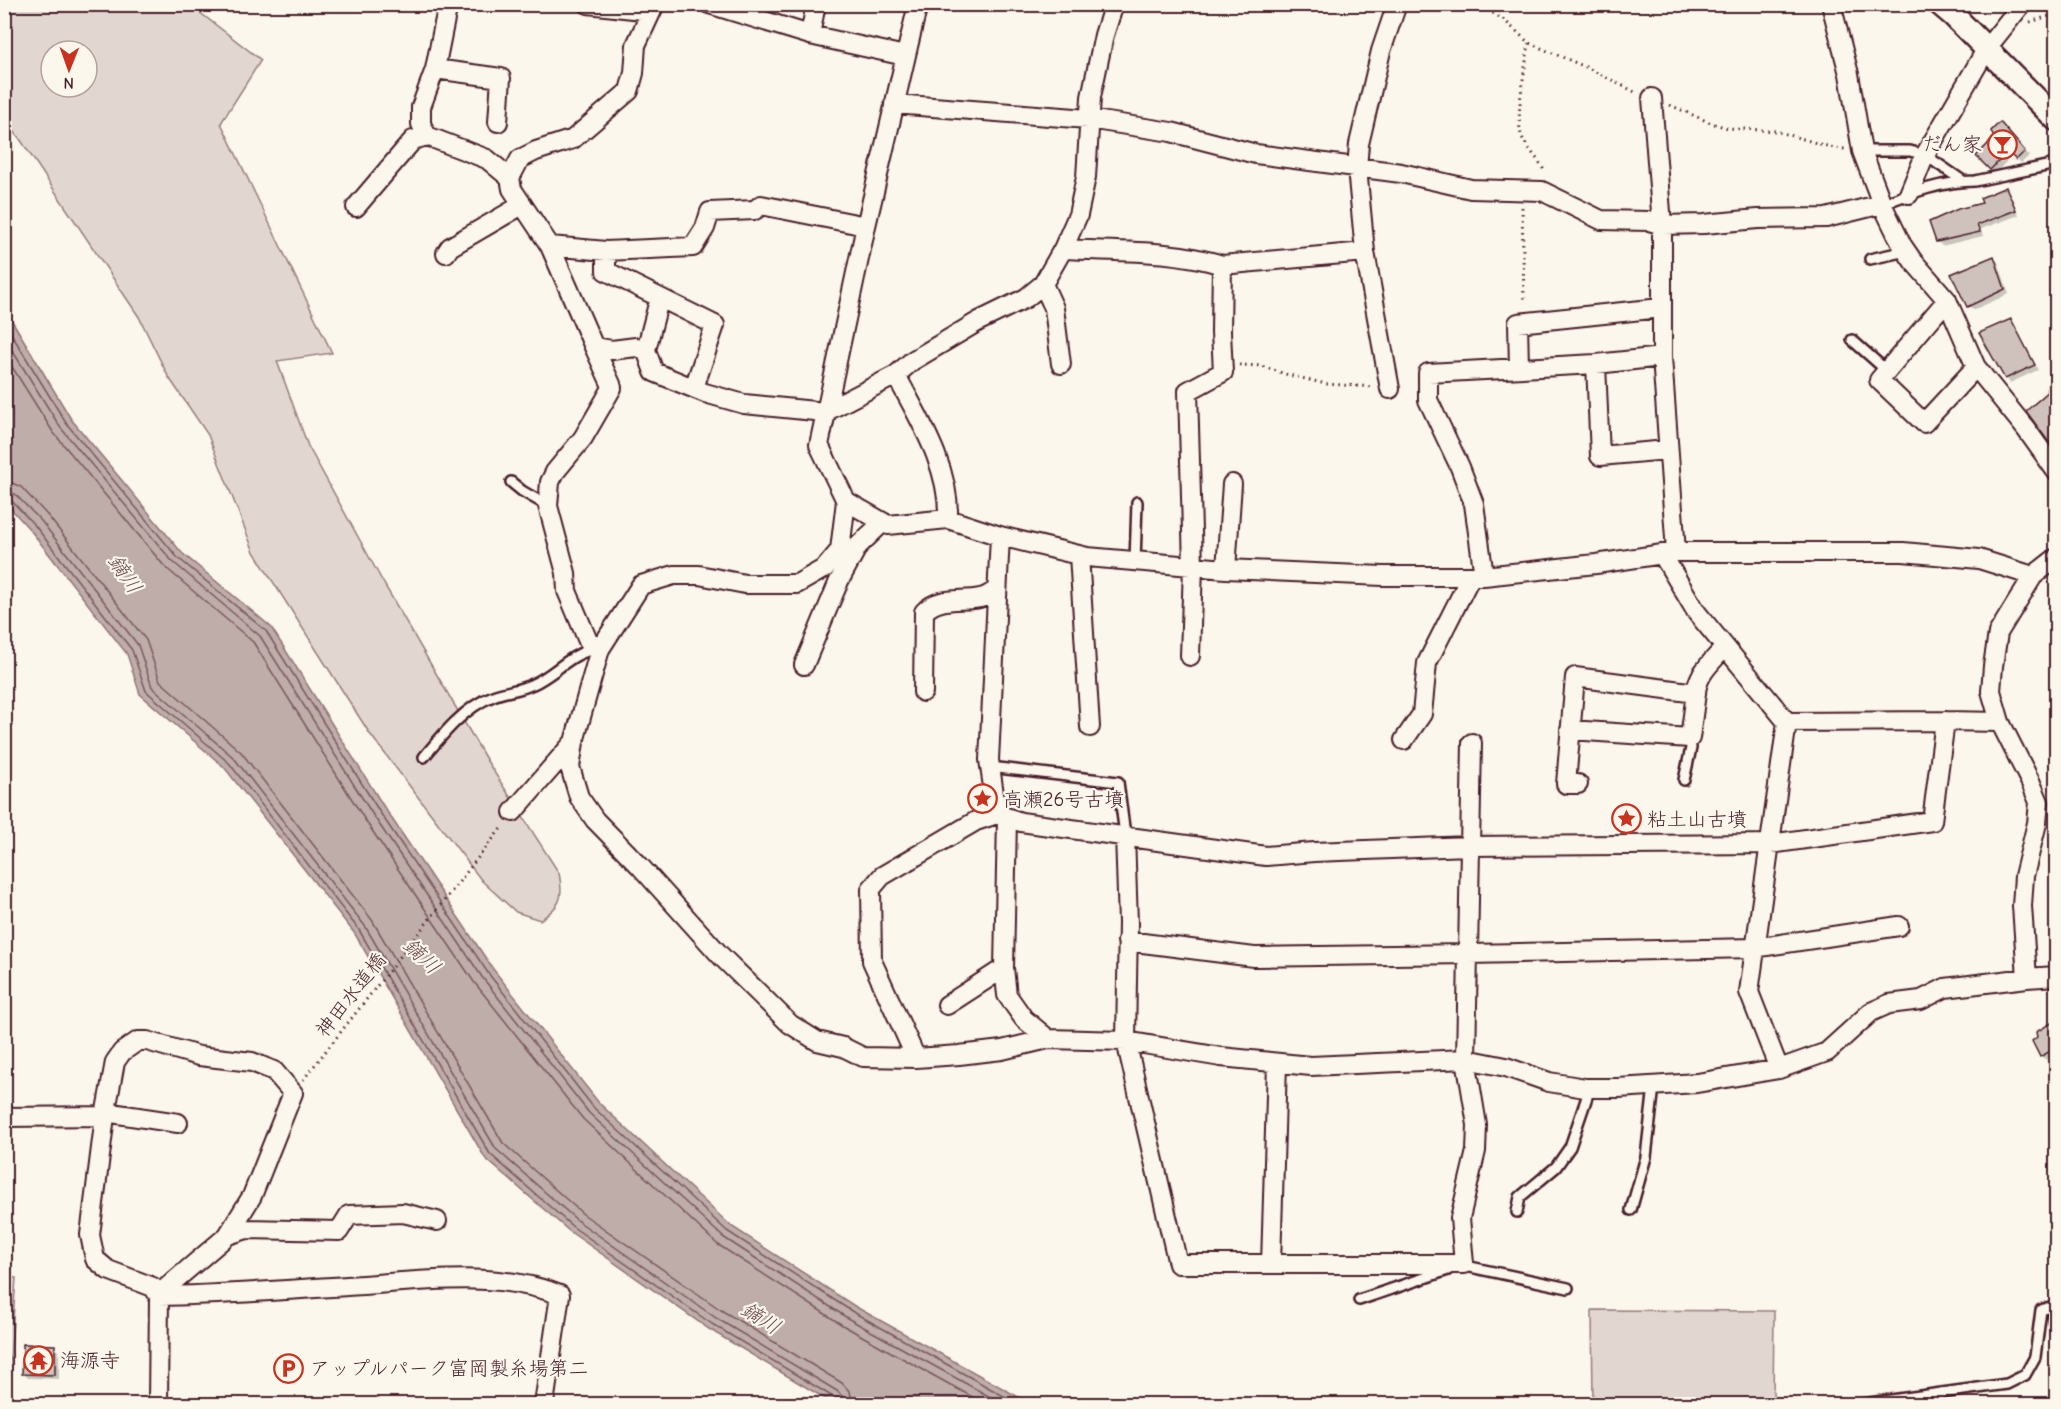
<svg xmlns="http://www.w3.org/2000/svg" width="2061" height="1409" font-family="'Comic Neue','Klee One',sans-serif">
<rect width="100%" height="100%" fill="#fbf7ec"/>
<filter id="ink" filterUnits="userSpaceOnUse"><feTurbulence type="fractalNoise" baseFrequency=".0167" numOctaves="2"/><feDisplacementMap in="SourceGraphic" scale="12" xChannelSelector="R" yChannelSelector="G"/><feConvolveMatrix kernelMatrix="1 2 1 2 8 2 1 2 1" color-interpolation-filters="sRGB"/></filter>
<g filter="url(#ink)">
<path fill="#e2d7d0" stroke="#967b7e" stroke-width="1.5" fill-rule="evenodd" d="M4,5H190L261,60L221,123L332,353L277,361L308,446L384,584L487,761L559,873C564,898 561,906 540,920L516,912L482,881L370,734L254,552L208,435L168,376L139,317L20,139L5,120ZM51,51H87V87H51Z
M5,1277L16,1278L7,1404H4Z
M1592,1310L1774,1311L1773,1404L1593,1401Z"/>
<path fill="#bfadaa" stroke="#907477" stroke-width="1.5" d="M5,309L71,419L182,553L271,627L384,807L493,969L599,1103L731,1226L856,1307L1031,1404H834L709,1329L569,1231L485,1158L355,934L224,767L140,694L127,654L31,531L5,502Z"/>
<path fill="#0003" d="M2000,124L2029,156L2021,163L2013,155L1995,173L1978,156L1996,138Z
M2005,189L2010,193L2019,215L1981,229L1983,236L1942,246L1937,241Z
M1994,258L1998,262L2009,294L1973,310L1969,306Z
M2011,320L2015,325L2038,370L2010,383L2006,378Z
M2056,380V451L2028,411L2048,394L2045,389Z
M2056,1022V1054L2046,1060L2041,1056L2038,1033Z
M55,1347L59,1351V1379L28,1378L24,1374Z"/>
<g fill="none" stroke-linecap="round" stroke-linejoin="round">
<path stroke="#79585e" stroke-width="1.5" d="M4,322L66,423L177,557L266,631L379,811L488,973L594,1108L727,1231L853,1312L1018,1404
M4,337L60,427L172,561L260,636L373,815L482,977L589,1113L723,1237L849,1319L1003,1404
M4,354L53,432L165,567L253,642L365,820L474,982L583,1119L717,1244L844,1326L985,1404
M4,482L12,483L21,487L48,516L146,640L160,681L241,752L372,920L503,1143L583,1214L721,1310L842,1383L850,1392L853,1404
M4,491L15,494L42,522L138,645L152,687L234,758L365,926L496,1149L578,1221L716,1318L837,1391L842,1396L844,1404
M4,499L11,500L36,527L132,650L146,691L229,763L359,930L490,1154L573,1227L712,1324L833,1397L836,1404"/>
</g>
<path fill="#cfc2bc" stroke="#4a1f2b" stroke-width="1.5" d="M2000,122L2025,151L2016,160L2008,152L1990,170L1976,156L1994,138L1991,131Z
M2006,187L2016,210L1977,225L1980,232L1936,242L1929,222L1958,209L1982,203L1980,198Z
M1994,256L2005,289L1967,307L1951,274Z
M2011,319L2035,365L2005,379L1979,333Z
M2056,385V452L2026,411Z
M2056,1020V1048L2040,1057L2032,1041L2037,1037L2036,1032Z
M23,1344L55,1345V1375L22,1374Z"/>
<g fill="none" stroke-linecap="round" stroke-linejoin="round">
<defs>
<path id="service" d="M1862,151H1910L1925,155L1963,181
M1882,204C1911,193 1944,181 1975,181L2056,164
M1870,259L1906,251
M1852,340L1887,371
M511,482L522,491L548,506
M1135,562L1137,502
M424,757C443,734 465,707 493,696C506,691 521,690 533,684C556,674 572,651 597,649
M990,767L1118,782L1125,835
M1684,780L1691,748L1690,738
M1631,1210L1646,1157L1654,1086
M1517,1212L1520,1197L1556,1167L1570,1147L1590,1088
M1461,1265L1568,1288
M1359,1300L1448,1270
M1862,1404L2007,1384L2025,1375L2035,1357L2041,1310L2056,1305"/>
<path id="minor" d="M448,4L435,69L421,107V124L427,136L487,159L510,178
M588,4L651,11
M655,4L636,45L634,73L629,91L573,139L536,151L520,159L510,178L512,189L550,246L594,347L612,350L636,347L646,350L654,372L705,393L744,404L825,412L896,375L912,361L979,321L1026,298L1043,284L1063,249L1078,215L1086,177L1091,97L1104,35L1114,4
M709,4L810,35L905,56
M918,4L866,226L819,445L846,501L840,550L825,568L797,584H745L699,575H674L641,585L600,649L574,742L570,767L579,797L595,820L639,865L720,955L790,1024L817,1041L843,1047L863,1057L916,1058L959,1055L1002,1050L1048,1039L1126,1041L1221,1057L1311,1066L1466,1059L1506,1067L1549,1082L1585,1088H1618L1697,1083L1779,1069L1827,1052L1871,1012L1889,1004L1921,1000L1945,988L2027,978L2056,976
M1831,4L1849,74L1862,151L1882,204L1902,245L1913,261L1947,300L1976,367L2026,429L2056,471
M810,35L816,4
M435,69L501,78L498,122
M1652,98L1662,225V357L1676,552
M894,104L1088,119L1171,132L1256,154L1401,173L1471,189L1542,191L1601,220L1649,221L1662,225L1704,224L1758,219L1826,218L1882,204
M1909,194L1925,155L1975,69L1987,48L2022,4
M356,207L413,140L427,136
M550,246L606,251L693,247L705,228L710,212L755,210L761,205L866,226
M1063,249C1115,252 1172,249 1222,265L1221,332L1223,372L1188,391L1193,566L1190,656
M606,251V271L715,325L694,388
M1365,252L1357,168L1359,144L1381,51L1397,4
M446,253L450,247L522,205
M1222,265L1365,252L1390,389
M1043,284L1054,308L1061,364
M1947,300L1879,380L1924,423L1976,367
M594,347L611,384L612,388L583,438L555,472L550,482L548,506L566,573L567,591L588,641L600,649
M646,350L657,308L661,300
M1596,364L1600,456L1667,450
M1519,368L1518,323L1661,308
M896,375C919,419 950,467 948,519
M846,501L888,525L948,519L1000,536L1087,557L1226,569L1383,576H1484L1596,564L1676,552H1903L1979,559L2033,576
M1662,554L1697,613L1787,722L1945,721L2000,722
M1079,555L1090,727
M1226,569L1232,484
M1484,576L1474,504L1460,467L1428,400V373L1596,364L1662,357
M804,665L839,581L858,546L883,522
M923,692L924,612C938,596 961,602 980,598C986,597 992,593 997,589
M1570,730L1690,738L1696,693
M1404,740L1422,714L1427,663L1471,576
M1578,784H1566L1575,677L1696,693C1697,674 1712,662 1724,648
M513,812L574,742
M997,814L989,760L1000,536
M1007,818L1004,968L1007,995L1024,1019L1048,1039
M1125,835L1128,923L1126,1041L1178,1264H1464L1460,1218L1476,1151L1477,1125L1466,1059L1472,743
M1127,941L1254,957L1468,954L1754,948L1899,926
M2027,978L2022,906L2024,876L2037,823L2039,802L2031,783L2000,722L1991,691L1993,666L1998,633L2033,576L2056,558
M947,1005L1004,968
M916,1058L872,961L871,889L882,876L976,821L997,814L1021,822L1266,856L1314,852L1469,846L1770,844L1932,821L1945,721
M1779,1069L1749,992L1787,722
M105,1112L178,1123
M4,1117L105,1116
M228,1235L247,1229L339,1231L349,1215L403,1213L437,1221
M1271,1264L1277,1063
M159,1296C222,1295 285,1290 347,1286C417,1282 494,1269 560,1295L544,1404
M158,1404L159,1296L153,1287L108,1270L95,1259L90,1235L105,1116L115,1062L122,1052L138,1041H147L199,1056L252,1062L274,1071L293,1093L252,1196L228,1235L167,1287L159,1296"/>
<path id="tertiary" d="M1940,4L1953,15L2056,119"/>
</defs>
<use href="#service" stroke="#4a1f2b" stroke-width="14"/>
<use href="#minor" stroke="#4a1f2b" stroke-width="22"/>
<use href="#tertiary" stroke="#4a1f2b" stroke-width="27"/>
<path stroke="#4a1f2b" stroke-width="3" stroke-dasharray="1.5 4.5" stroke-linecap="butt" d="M1477,4L1503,19L1529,43L1588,68L1635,92
M2030,22L2056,14
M1529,43C1526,65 1514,118 1522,137C1528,150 1540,160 1545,173
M1670,105L1711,123L1728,128L1776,131L1830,147L1845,149
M1522,207L1524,300
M1239,365L1262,366L1285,374L1326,384L1374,387
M303,1080L503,826"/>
<use href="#service" stroke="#fbf7ec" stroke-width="9"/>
<use href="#minor" stroke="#fbf7ec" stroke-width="18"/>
<use href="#tertiary" stroke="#fbf7ec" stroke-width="22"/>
</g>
</g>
<defs>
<symbol id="bar-ring" viewBox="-11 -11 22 22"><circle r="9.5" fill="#fbf7ec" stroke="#c8321e" stroke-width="1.5"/><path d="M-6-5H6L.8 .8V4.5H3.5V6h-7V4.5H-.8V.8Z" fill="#c8321e"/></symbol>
<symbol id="sight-ring" viewBox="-11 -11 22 22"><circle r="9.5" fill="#fbf7ec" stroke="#c8321e" stroke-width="1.5"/><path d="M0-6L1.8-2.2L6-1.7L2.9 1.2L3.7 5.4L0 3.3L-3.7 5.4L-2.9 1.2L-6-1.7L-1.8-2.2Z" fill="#c8321e"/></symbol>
<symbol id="temple-ring" viewBox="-11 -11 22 22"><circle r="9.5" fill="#fbf7ec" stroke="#c8321e" stroke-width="1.5"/><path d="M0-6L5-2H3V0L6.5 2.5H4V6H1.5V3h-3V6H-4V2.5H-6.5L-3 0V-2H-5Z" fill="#c8321e"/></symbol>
<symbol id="parking-ring" viewBox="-11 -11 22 22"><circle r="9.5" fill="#fbf7ec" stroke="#c8321e" stroke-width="1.5"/><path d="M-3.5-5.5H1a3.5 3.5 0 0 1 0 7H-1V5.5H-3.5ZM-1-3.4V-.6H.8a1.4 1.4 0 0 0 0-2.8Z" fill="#c8321e"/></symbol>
</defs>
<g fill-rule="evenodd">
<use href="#bar-ring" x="1986" y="128" width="33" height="33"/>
<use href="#sight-ring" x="966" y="782" width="33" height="33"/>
<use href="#sight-ring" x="1610" y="802" width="33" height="33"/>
<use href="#temple-ring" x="22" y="1344" width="33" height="33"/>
<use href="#parking-ring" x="272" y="1352" width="33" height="33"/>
</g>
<g text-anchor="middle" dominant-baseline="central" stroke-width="4.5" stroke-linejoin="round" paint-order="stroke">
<g font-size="20" fill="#4a1f2b" stroke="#fbf7ec" text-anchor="start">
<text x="1982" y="144" text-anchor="end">だん家</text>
<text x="1003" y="799">高瀬26号古墳</text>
<text x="1647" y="819">粘土山古墳</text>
<text x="60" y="1360">海源寺</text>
<text x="310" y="1368">アップルパーク富岡製糸場第二</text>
</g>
<g font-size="20" fill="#4a1f2b" stroke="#fbf7ec">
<text transform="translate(351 995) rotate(-52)">神田水道橋</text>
</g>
<g font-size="21" font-style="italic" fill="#6d4a51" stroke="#fbf7ec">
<text transform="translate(125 574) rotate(56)">鏑川</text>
<text transform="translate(422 956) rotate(44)">鏑川</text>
<text transform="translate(761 1318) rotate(32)">鏑川</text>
</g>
</g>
<rect width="2061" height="1409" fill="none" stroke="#fbf7ec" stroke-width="24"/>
<rect x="12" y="12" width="2037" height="1385" fill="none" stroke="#4a1f2b" stroke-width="2" filter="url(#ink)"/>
<g transform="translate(69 69) rotate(181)"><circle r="28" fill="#fbf7ec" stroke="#b4a19f" stroke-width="1.5"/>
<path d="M0-4.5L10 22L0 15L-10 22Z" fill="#c8321e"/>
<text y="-9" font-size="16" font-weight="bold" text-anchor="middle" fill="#4a1f2b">N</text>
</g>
</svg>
